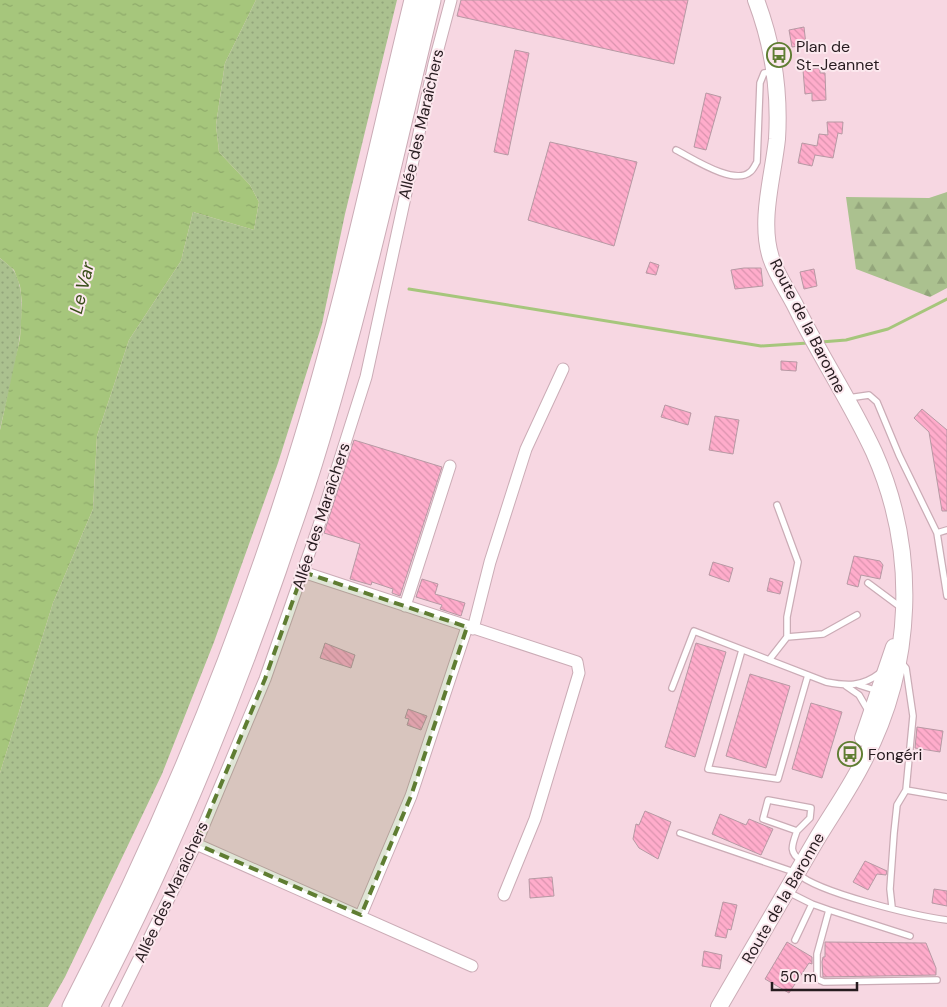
<svg xmlns="http://www.w3.org/2000/svg" width="947" height="1007" font-family="'DM Sans',sans-serif">
<defs>
<pattern id="grass-dots" width="8" height="8" patternUnits="userSpaceOnUse" patternTransform="scale(1.25)"><rect width="8" height="8" fill="#abc18f"/><path d="M2 2h.1M6 6h.1" fill="none" stroke="#93a57b" stroke-width="1.8" stroke-linecap="round"/></pattern>
<pattern id="forest-firs" width="22" height="20" patternUnits="userSpaceOnUse" patternTransform="scale(1.25)"><rect width="22" height="20" fill="#abc18f"/><path d="M5 1l3.5 6h-7zM16 11l3.5 6h-7z" fill="#93a57b"/></pattern>
<pattern id="water-ripples" width="26" height="14" patternUnits="userSpaceOnUse" patternTransform="scale(1.25)"><rect width="26" height="14" fill="#a6c67c"/><path d="M2 4q2-2 4 0t4 0M15 11q2-2 4 0t4 0" fill="none" stroke="#8faa6b"/></pattern>
<pattern id="building-back-hatch" width="6" height="6" patternUnits="userSpaceOnUse" patternTransform="scale(1.25)"><rect width="6" height="6" fill="#ffaccb"/><path d="M-1 5l2 2M0 0l6 6M5-1l2 2" fill="none" stroke="#da93ae"/></pattern>
</defs>
<rect width="100%" height="100%" fill="#f7d7e2"/>
<path fill="url(#grass-dots)" d="M256,0H397L345,214L322,324L278,463L214,642L162,774L65,977L48,1007H0V773L53,603L93,509L97,436L129,340L181,261L193,212L254,230L259,202L250,185L219,152L216,125L225,63Z
M0,258C4,262 11,266 14,271C35,306 8,391 0,430Z"/>
<path fill="url(#forest-firs)" d="M947,192V288L930,297L856,269L846,197L929,198Z"/>
<path fill="url(#water-ripples)" d="M0,0H256L225,63L216,125L219,152L250,185L259,202L254,230L193,212L181,261L129,340L97,436L93,509L53,603L0,773V430L20,338L22,303L20,286L14,270L0,258Z"/>
<g fill="none" stroke-linecap="round" stroke-linejoin="round">
<path stroke="#a6c67c" stroke-width="3" d="M409,289L761,346L808,343
M821,342L846,340L888,329L947,299"/>
</g>
<path fill="url(#building-back-hatch)" stroke="#b799a4" d="M461,0H688L674,64L457,16Z
M804,27L806,45L792,47L789,30Z
M515,50L529,53L508,155L494,152Z
M820,68V73H825L826,100L812,101V93L805,94L803,70Z
M706,93L721,97L706,150L694,147Z
M827,122H843L842,134L838,133L833,158L815,155L812,166L798,163L802,143L817,146L819,134L828,135Z
M550,142L637,162L614,246L528,220Z
M650,262L659,265L656,275L646,273Z
M744,268H761L763,286L735,289L731,270Z
M814,269L817,286L804,289L800,272Z
M781,361L797,362L796,371L781,370Z
M665,405L691,413L688,425L661,417Z
M922,409L947,430V511H942L929,432L914,418Z
M715,416L739,420L733,454L709,450Z
M354,440L442,467L400,596L392,593L393,589L372,582L371,585L350,579L360,544L324,533Z
M854,556L880,561L883,565L880,579L861,575L858,587L847,584Z
M713,562L733,568L729,582L709,575Z
M770,578L783,582L780,594L767,591Z
M422,579L438,584L435,594L465,603L461,616L440,609L442,605L416,597Z
M325,643L355,655L351,668L320,658Z
M696,643L726,652L695,757L665,747Z
M750,674L790,686L766,768L726,756Z
M811,703L842,712L822,778L792,769Z
M408,709L427,716L421,730L407,725L409,719L405,718Z
M917,727L943,731L940,752L915,748Z
M645,811L671,822L658,859L639,848L633,839L636,824L639,825Z
M720,814L746,825L749,819L773,829L761,855L712,834Z
M865,861L887,871L886,875L877,874L868,890L853,882Z
M552,877L554,896L530,898L529,879Z
M934,889L947,891V906L932,903Z
M723,902L737,905L731,930L728,929L726,938L715,936Z
M787,942L812,957V964L809,963L789,993L765,979Z
M825,942L926,943L936,968V975L823,977L822,962L823,957H825Z
M704,951L722,955L720,969L702,966Z"/>
<g fill="none" stroke-linecap="round" stroke-linejoin="round">
<defs>
<path id="service" d="M676,150C692,158 734,186 750,172C753,170 755,165 757,162L760,83L764,73L773,72
M848,398L869,395L877,402L899,455L937,533L947,596
M777,505L798,562L787,617V637
M937,533L947,530
M868,583L903,609
M742,650L708,769L778,779L808,675
M769,660L787,637L823,634L857,615
M859,685L878,691
M846,686L859,695L869,712
M672,688L694,631L826,682C847,686 862,687 880,673
M906,790L947,797
M797,831L810,818L811,808L768,800L763,819L797,831C792,845 788,853 802,861
M680,833L797,873C818,893 916,916 947,920
M788,892L812,904L795,940
M812,904L829,910L817,954V979L824,982L937,980
M892,907L890,889L894,833L897,805L906,790L913,716L906,668L900,661
M829,910L910,936"/>
<path id="minor" d="M303,572L577,662L579,673L535,819L504,895
M405,606L450,466
M473,629L490,562L526,449L563,369
M196,844L472,966
M361,915L411,796L467,627
M115,1007L196,844L265,679L318,528L366,377L434,64L451,0"/>
<path id="secondary" d="M863,738L894,647
M719,1007C751,952 783,897 815,842C831,815 849,790 863,762C914,665 918,551 874,452C851,402 820,356 796,307C788,291 777,276 771,258C759,221 773,177 777,139C780,91 773,45 756,0"/>
<path id="trunk" d="M72,1007C163,831 239,647 298,457C345,307 377,152 414,0
M90,1007C164,866 225,719 277,569C289,533 302,498 313,462C360,310 394,154 431,0"/>
</defs>
<use href="#service" stroke="#cbacb6" stroke-width="8"/>
<use href="#minor" stroke="#cbacb6" stroke-width="13"/>
<use href="#secondary" stroke="#cbacb6" stroke-width="18"/>
<use href="#trunk" stroke="#cbacb6" stroke-width="21"/>
<use href="#service" stroke="#fff" stroke-width="5.5"/>
<use href="#minor" stroke="#fff" stroke-width="11"/>
<use href="#secondary" stroke="#fff" stroke-width="16"/>
<use href="#trunk" stroke="#fff" stroke-width="19"/>
</g>
<path fill="#5f7d32" fill-opacity="0.2" stroke="#5f7d32" stroke-width="4" stroke-dasharray="10 6" stroke-linejoin="round" d="M303,572L467,627L411,796L361,915L196,844L265,679Z"/>
<defs>
<symbol id="bus-ring" viewBox="-11 -11 22 22"><circle r="9.5" fill="#fce8ee" stroke="#5f7d32" stroke-width="1.5"/><path d="M-5-6H5V4H4V6H2V4H-2V6H-4V4H-5ZM-3.5-4V0h7V-4ZM-3.5 1.2v1.5H-2V1.2ZM2 1.2v1.5H3.5V1.2Z" fill="#5f7d32"/></symbol>
</defs>
<g fill-rule="evenodd">
<use href="#bus-ring" x="765" y="41" width="28" height="28"/>
<use href="#bus-ring" x="836" y="740" width="28" height="28"/>
</g>
<g text-anchor="middle" dominant-baseline="central" stroke-width="4" stroke-linejoin="round" paint-order="stroke">
<g font-size="16" fill="#261b1f" stroke="#fce8ee" text-anchor="start">
<text x="796" y="46">Plan de<tspan x="796" dy="18">St-Jeannet</tspan></text>
<text x="868" y="754">Fongéri</text>
</g>
<g font-size="16" fill="#261b1f" stroke="#fce8ee">
<text transform="translate(421 124) rotate(-77)">Allée des Maraîchers</text>
<text transform="translate(808 326) rotate(63)">Route de la Baronne</text>
<text transform="translate(321 516) rotate(-72)">Allée des Maraîchers</text>
<text transform="translate(171 892) rotate(-65)">Allée des Maraîchers</text>
<text transform="translate(783 898) rotate(-60)">Route de la Baronne</text>
</g>
<g font-size="18" font-style="italic" fill="#394e19" stroke="#fce8ee">
<text transform="translate(82 288) rotate(-76)">Le Var</text>
</g>
</g>
<path d="M772 982v8h85v-8" fill="none" stroke="#261b1f" stroke-width="2.5"/>
<text x="780" y="982" font-size="15" fill="#261b1f" stroke="#fce8ee" stroke-width="4" paint-order="stroke">50 m</text>
</svg>
